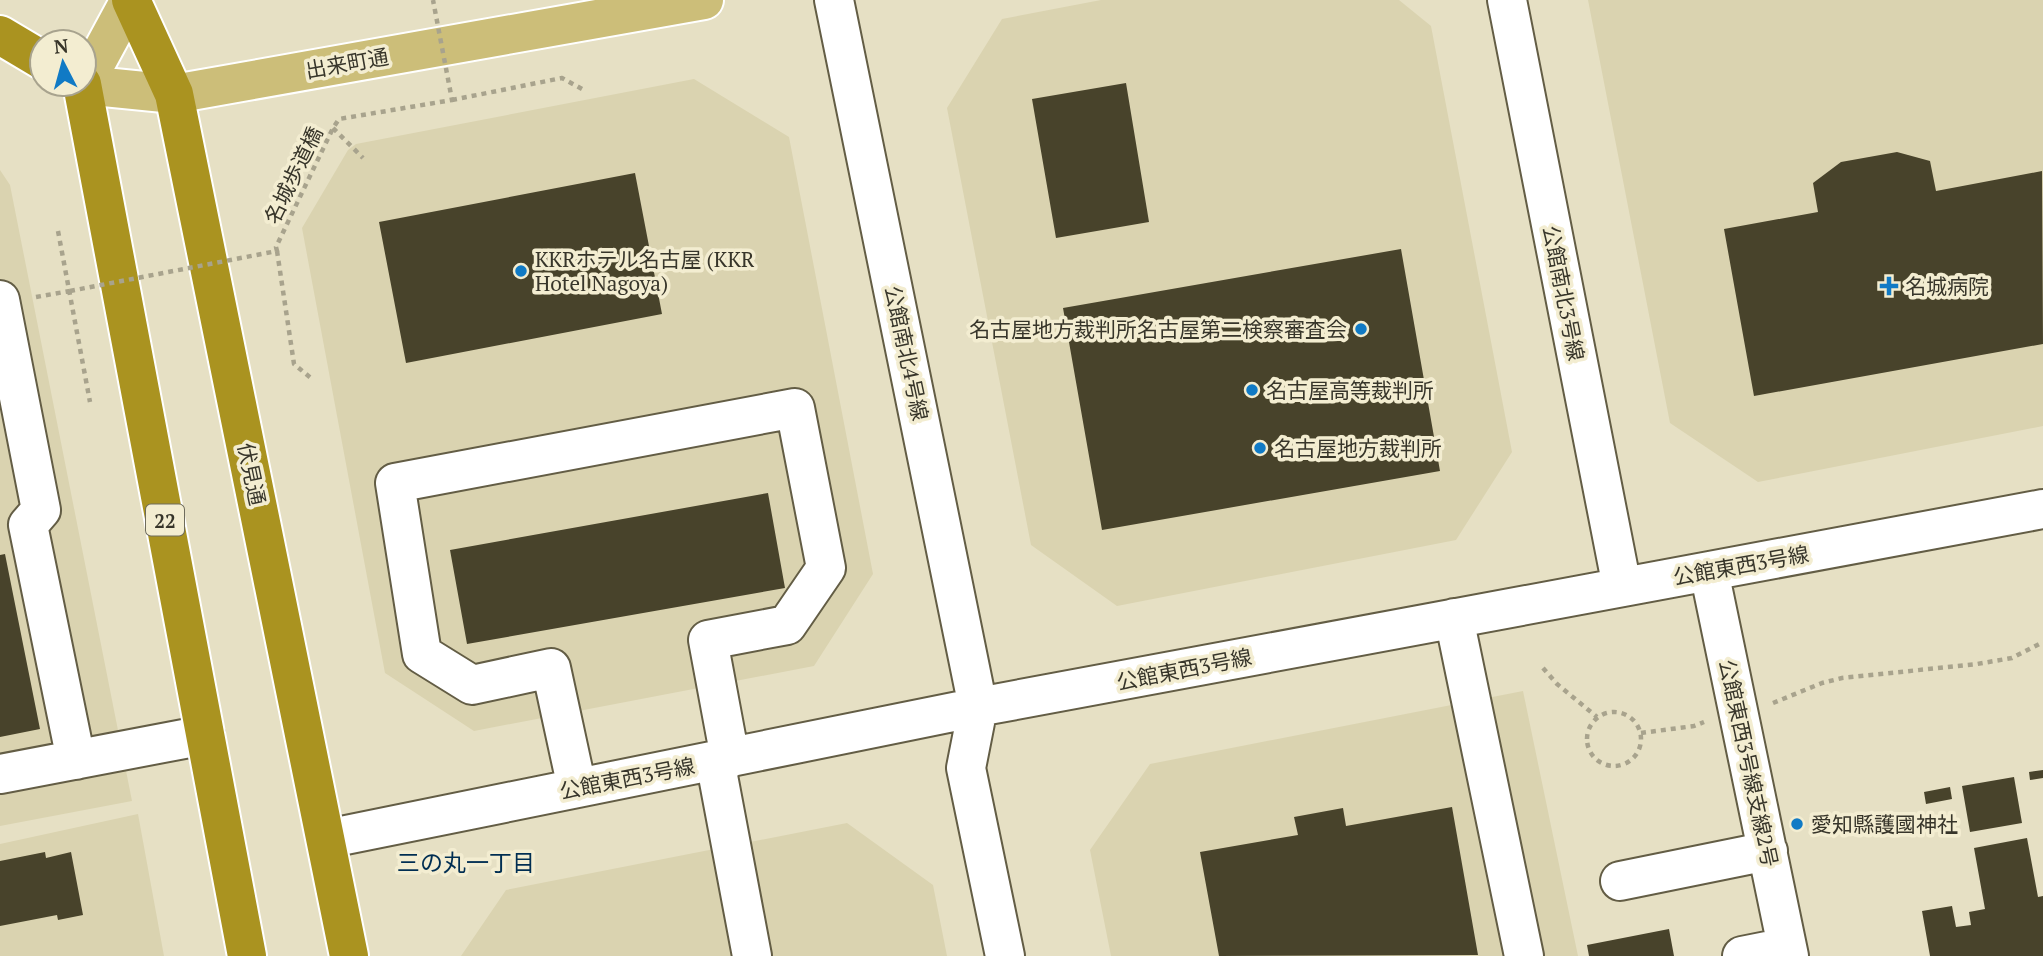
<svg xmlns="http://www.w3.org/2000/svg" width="2043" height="956" font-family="'PT Serif','Noto Sans JP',serif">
<rect width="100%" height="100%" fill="#e6e0c4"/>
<path fill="#dad3b0" d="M1101,0H1399L1431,26L1512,452L1456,540L1117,606L1031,545L947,108L1002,19Z
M1588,0H2043V426L1758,482L1670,423Z
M694,79L789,137L873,574L814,666L474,731L385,673L302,228L348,150L356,144Z
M0,170L10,185L132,801L0,826Z
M1523,691L1578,956H1111L1090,850L1150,764Z
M138,814L164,956H0V844Z
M847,823L933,885L947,956H461L506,890Z"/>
<path fill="#48432b" d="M1126,83L1149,222L1056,238L1032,99Z
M1897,152L1930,161L1936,191L2042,171L2043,344L1754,396L1724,229L1818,212L1813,183L1841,162Z
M635,173L662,314L406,363L379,222Z
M1401,249L1440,471L1102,530L1063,308Z
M768,493L785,588L467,644L450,550Z
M5,554L40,729L0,737V555Z
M2043,770V778L2030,780L2029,772Z
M2014,777L2022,823L1970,832L1962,786Z
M1950,787L1952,799L1926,804L1924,792Z
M1452,807L1478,955L1219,956L1200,852L1298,835L1294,817L1343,808L1346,826Z
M2027,838L2038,897L2043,896V956H1930L1922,911L1952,906L1956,927L1971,925L1969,912L1985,909L1974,848Z
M45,852L46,858L71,852L83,915L58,920L57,915L0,926V861Z
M1669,929L1674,956H1589L1587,945Z"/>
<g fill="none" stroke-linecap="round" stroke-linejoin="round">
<defs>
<path id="minor" d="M834,0L978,707L966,768L1005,956
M1507,0L1622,587
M0,300L41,510L28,525L76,760
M1709,571L1789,956
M1454,618L1524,956
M715,760L752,956
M0,774L205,735
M577,788L551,668L472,685L422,654L395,483L795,408L826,568L787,625L708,640L730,758
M326,839L978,707L2043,509
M1620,881L1768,851
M1742,956L1787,947"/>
<path id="major" d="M130,0L84,85L174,94L704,0"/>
<path id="highway" d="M131,0L174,94L349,956
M0,35L42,60
M82,84L247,956"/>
</defs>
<use href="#minor" stroke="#635d45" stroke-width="42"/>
<use href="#major" stroke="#fff" stroke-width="42"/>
<use href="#highway" stroke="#fff" stroke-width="42"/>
<path stroke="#a8a38d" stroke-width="4.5" stroke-dasharray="5 5" stroke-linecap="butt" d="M452,100L562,78L582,89
M333,128L363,158
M58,231L90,402
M277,251L294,364L312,379
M36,297L70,291
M1543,668L1557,684L1597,717
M1773,703L1822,683L1842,678L1977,664L2012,658L2043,642
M1587 739a27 27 0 1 1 54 0a27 27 0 1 1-54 0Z
M1641,733L1694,726L1704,722"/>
<use href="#minor" stroke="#fff" stroke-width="38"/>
<use href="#major" stroke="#ccbe79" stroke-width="38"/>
<use href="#highway" stroke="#aa9320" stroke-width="38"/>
<path stroke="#a8a38d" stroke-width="4.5" stroke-dasharray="5 5" stroke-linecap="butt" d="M70,291L277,251L276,247L333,128L339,119L452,100L433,0"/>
</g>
<g fill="#107ac5" stroke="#f3edd1" stroke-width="2.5">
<circle cx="521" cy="271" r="7"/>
<path d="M1885.5 275.5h7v7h7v7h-7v7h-7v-7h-7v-7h7z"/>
<circle cx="1361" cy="329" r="7"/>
<circle cx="1252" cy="390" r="7"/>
<circle cx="1260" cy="448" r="7"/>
<circle cx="1797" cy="824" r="7"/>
</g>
<g text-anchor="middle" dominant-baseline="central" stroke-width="7" stroke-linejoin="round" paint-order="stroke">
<rect fill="#f3edd1" stroke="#6f6c5c" stroke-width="2" x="146" y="504.5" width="38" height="31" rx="5"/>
<g font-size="19" font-weight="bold" fill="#37352a">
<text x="165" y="520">22</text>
</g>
<g font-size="21" fill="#37352a" stroke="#f3edd1">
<text transform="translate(347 63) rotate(-10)">出来町通</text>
<text transform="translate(293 175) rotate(-64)">名城歩道橋</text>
<text transform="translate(1564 293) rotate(79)">公館南北3号線</text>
<text transform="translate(907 353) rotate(78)">公館南北4号線</text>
<text transform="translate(252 474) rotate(78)">伏見通</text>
<text transform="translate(1741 565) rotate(-10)">公館東西3号線</text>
<text transform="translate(1184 669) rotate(-11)">公館東西3号線</text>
<text transform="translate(1749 763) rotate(78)">公館東西3号線支線2号</text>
<text transform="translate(627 778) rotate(-11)">公館東西3号線</text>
</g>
<g font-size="21" fill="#37352a" stroke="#f3edd1" text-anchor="start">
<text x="535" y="259">KKRホテル名古屋 (KKR<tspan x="535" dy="24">Hotel Nagoya)</tspan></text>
<text x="1905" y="286">名城病院</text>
<text x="1347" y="329" text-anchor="end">名古屋地方裁判所名古屋第二検察審査会</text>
<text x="1266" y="390">名古屋高等裁判所</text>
<text x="1274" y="448">名古屋地方裁判所</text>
<text x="1811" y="824">愛知縣護國神社</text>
</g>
<g font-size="23" fill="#002e52" stroke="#f3edd1">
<text x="466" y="862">三の丸一丁目</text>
</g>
</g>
<g transform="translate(63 63) rotate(354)"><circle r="33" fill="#f3edd1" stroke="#a8a38e" stroke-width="2"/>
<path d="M0-5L12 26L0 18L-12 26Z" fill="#107ac5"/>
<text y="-10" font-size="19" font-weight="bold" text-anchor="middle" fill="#37352a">N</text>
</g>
</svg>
